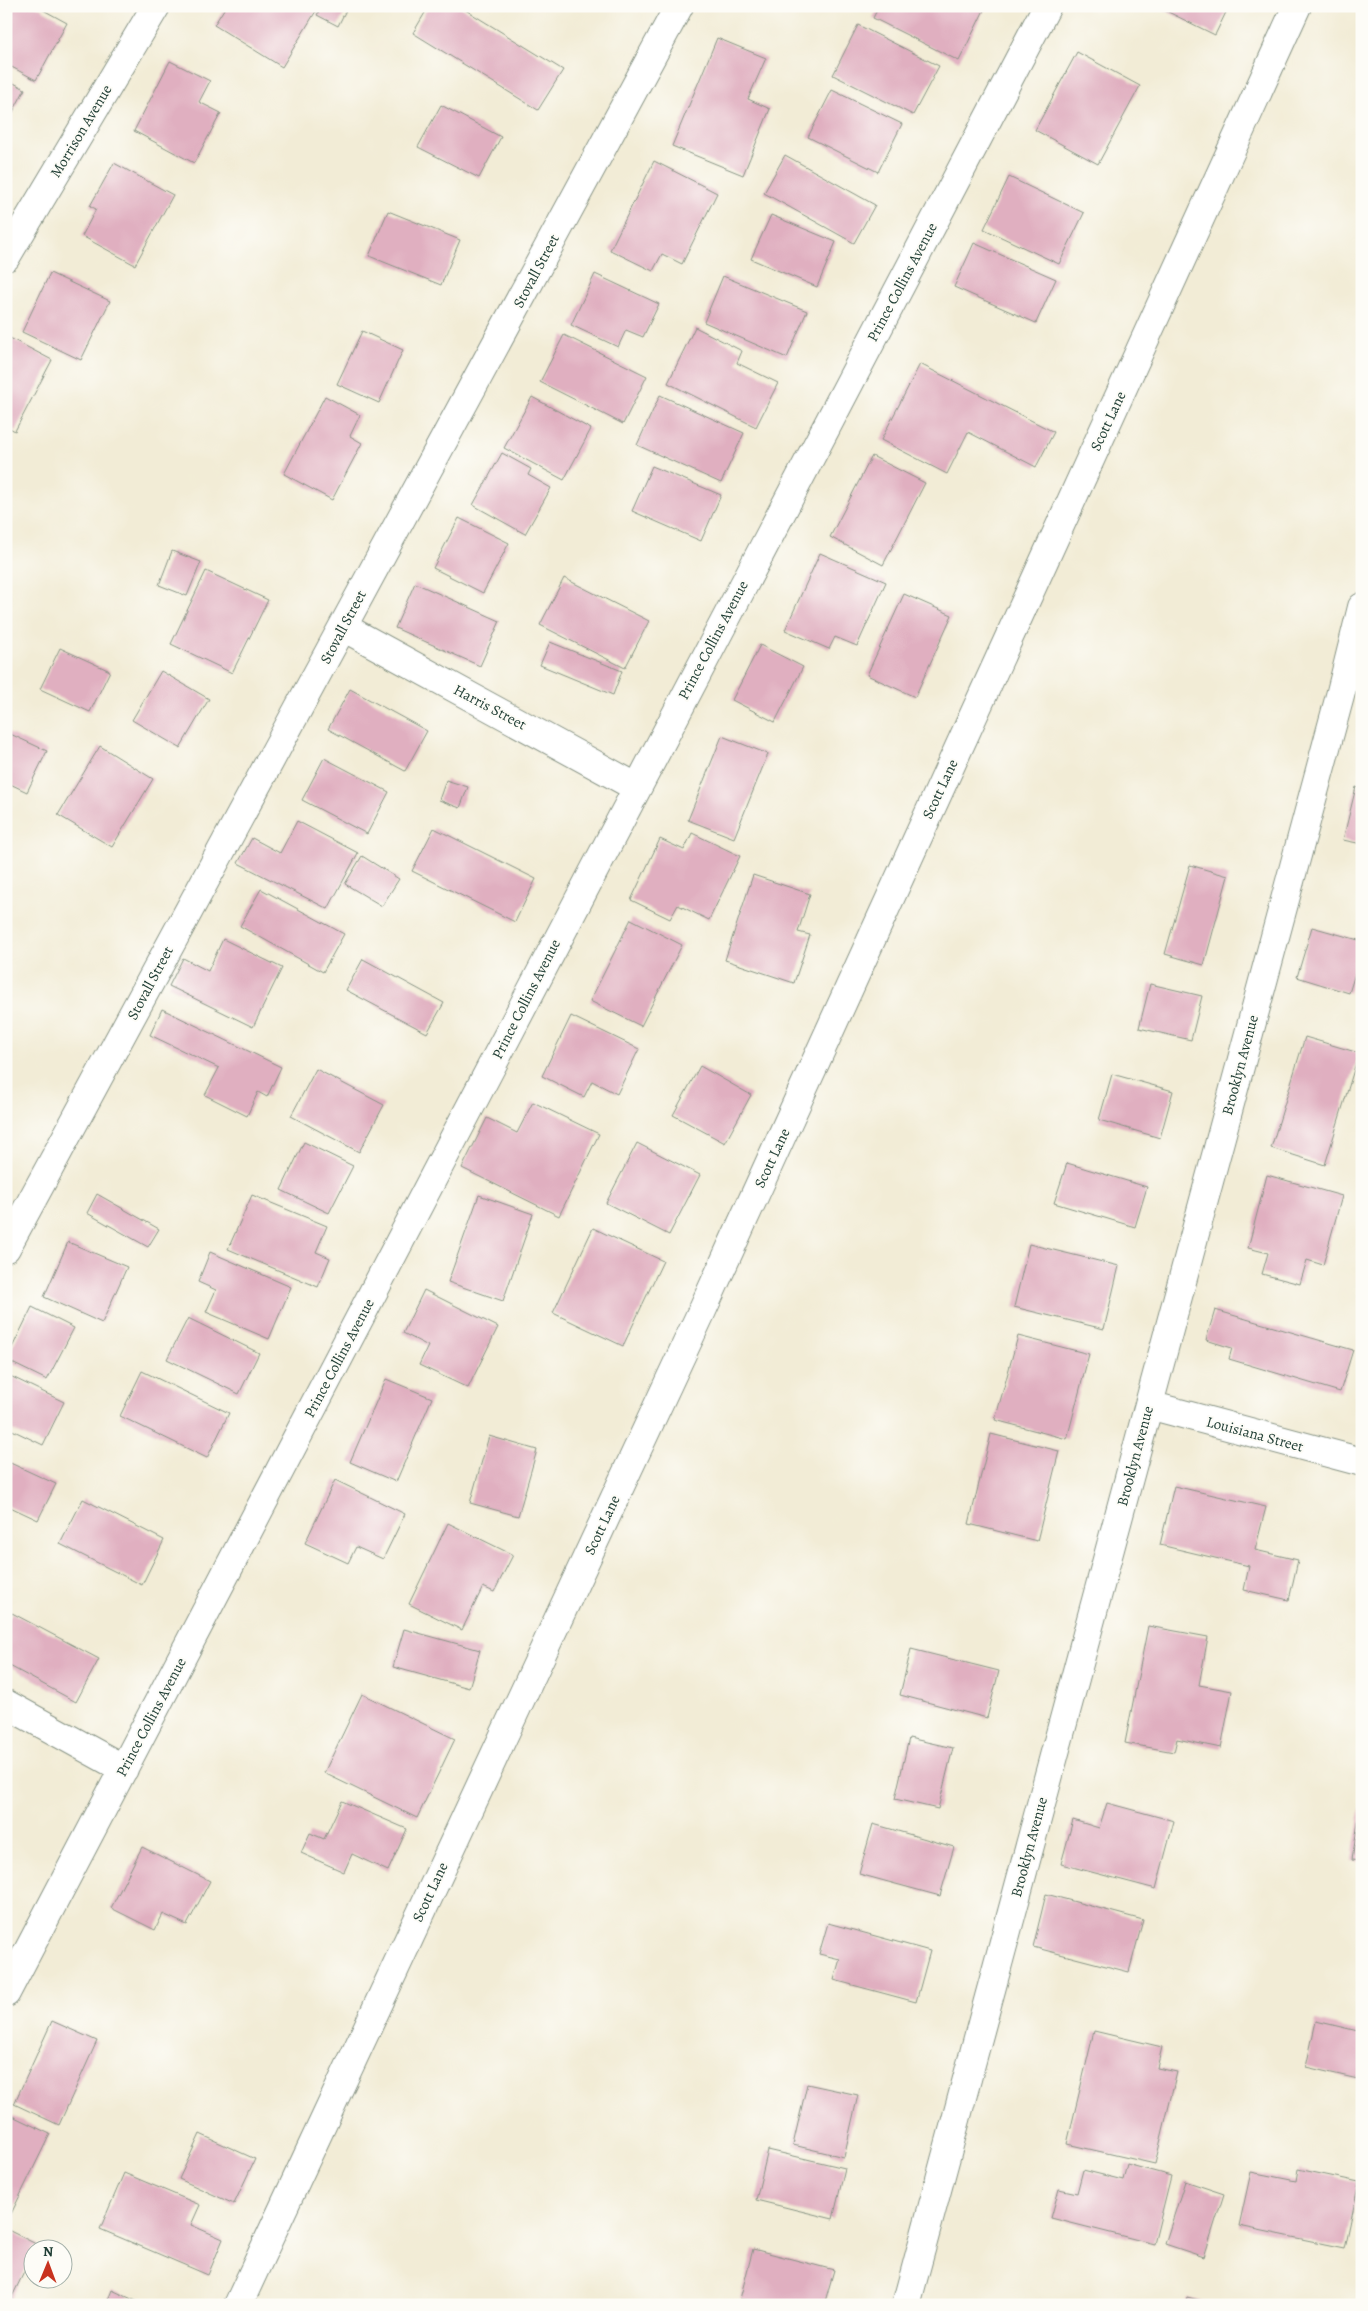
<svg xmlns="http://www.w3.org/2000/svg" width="1368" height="2311" font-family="Alegreya,serif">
<rect width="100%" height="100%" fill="#fdfcf7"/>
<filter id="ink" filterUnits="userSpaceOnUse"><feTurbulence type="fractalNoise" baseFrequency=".02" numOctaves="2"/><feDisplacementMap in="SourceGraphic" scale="10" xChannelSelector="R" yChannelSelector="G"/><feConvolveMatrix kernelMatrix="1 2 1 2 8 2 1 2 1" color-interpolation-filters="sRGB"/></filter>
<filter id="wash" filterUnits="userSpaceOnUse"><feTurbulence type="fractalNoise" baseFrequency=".0096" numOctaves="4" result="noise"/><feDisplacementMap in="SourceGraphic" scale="20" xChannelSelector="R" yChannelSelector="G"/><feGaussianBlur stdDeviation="1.12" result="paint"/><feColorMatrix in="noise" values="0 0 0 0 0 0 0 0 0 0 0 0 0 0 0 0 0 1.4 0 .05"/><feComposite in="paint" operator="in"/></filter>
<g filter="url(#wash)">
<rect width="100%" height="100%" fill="#f2ecd6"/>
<g id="blocks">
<path fill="#e0afc0" d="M6,6H36L67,23L36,80L6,64Z
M226,6H319L282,67L214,25Z
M322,6H348L338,26L317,15Z
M429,6H459L563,70L538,110L413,33Z
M879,6H986L959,61L873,18Z
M1156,6H1229L1215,35Z
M858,25L939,66L913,115L833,75Z
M717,38L766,58L748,99L770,109L743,175L672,146Z
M1077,52L1140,86L1098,164L1035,130Z
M170,61L210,81L199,102L221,113L194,163L134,131Z
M6,79L25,89L6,125Z
M832,90L902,124L878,172L808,137Z
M441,105L501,137L479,178L418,147Z
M785,155L875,205L854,243L764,193Z
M654,161L717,193L682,264L662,254L653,271L610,250Z
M114,163L173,195L135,265L82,236L96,209L90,206Z
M1009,177L1084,213L1059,264L984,229Z
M388,211L460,240L441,285L369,256Z
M771,215L836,242L817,287L751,259Z
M974,243L1056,279L1036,323L954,287Z
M50,273L110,301L81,360L22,332Z
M595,274L659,304L643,337L626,330L618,347L571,325Z
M723,276L807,311L787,358L704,322Z
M695,327L742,351L737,363L778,383L756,427L668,383Z
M362,331L403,350L379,403L337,384Z
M564,335L647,376L623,424L540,382Z
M8,337L52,360L15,431L6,426V341Z
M920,364L1054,432L1036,467L968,432L947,474L881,440Z
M660,395L744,433L721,483L637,445Z
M325,396L360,415L350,436L362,443L332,500L284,474Z
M532,397L591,429L564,480L504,448Z
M502,453L531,469L528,475L551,488L525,534L473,505Z
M872,456L925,483L883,565L830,537Z
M652,466L721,495L701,541L632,511Z
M459,518L509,543L483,593L433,568Z
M172,551L201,562L187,596L159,585Z
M820,553L886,582L857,646L835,637L829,649L785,630Z
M206,571L268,600L232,673L171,644Z
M564,578L649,621L625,668L540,625Z
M415,583L500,621L480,666L395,628Z
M904,594L952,615L915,697L867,675Z
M550,642L622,671L613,695L540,665Z
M760,645L803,667L775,722L732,700Z
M60,648L110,671L90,712L40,689Z
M161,671L209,699L180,748L132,720Z
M350,689L427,731L405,771L328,729Z
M6,732L47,751L27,792L6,782Z
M722,736L768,754L734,838L688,820Z
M100,746L153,779L112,847L58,815Z
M324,758L389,792L367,834L302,800Z
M446,780L468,787L460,808L439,800Z
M1356,787L1362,789V844L1343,840Z
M297,821L358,853L328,909L238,863L252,838L280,853Z
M434,828L536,879L515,922L412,871Z
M692,833L740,856L709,920L678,905L670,919L631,900L660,839L684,850Z
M362,856L399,879L382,906L345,884Z
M1190,865L1228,876L1204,965L1165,954Z
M753,875L810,894L798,932L810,935L794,983L725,960Z
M261,889L344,934L323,972L240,926Z
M631,919L682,945L641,1026L590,1001Z
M1312,927L1362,941V951L1349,993L1297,977Z
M223,939L282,968L253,1027L169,986L183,958L208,971Z
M363,959L444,1003L427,1033L346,990Z
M1150,984L1202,996L1191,1040L1139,1028Z
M162,1009L281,1067L267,1097L258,1092L247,1116L205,1095L219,1068L150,1035Z
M571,1016L639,1049L617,1094L592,1081L584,1097L542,1076Z
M1305,1037L1359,1053L1325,1165L1271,1148Z
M700,1066L751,1095L725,1143L673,1115Z
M316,1069L384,1105L359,1152L291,1116Z
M1112,1074L1173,1091L1160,1138L1099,1120Z
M533,1102L599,1134L559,1216L462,1168L487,1118L517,1133Z
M304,1142L353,1166L329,1213L281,1190Z
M637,1143L700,1175L669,1235L606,1203Z
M1067,1163L1147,1187L1135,1227L1054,1203Z
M1267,1175L1342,1196L1323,1265L1307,1260L1300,1284L1262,1274L1268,1253L1248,1248Z
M97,1194L159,1229L148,1247L87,1213Z
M252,1195L327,1226L316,1252L330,1258L318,1287L228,1249Z
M479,1195L533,1214L503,1301L448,1282Z
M593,1228L663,1261L623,1346L553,1313Z
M68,1242L127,1267L102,1323L44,1297Z
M1029,1244L1119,1266L1104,1329L1014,1307Z
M210,1252L291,1287L269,1339L206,1312L216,1290L198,1282Z
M424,1290L498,1327L468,1388L419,1365L428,1346L403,1333Z
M32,1307L74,1328L47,1380L6,1360Z
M1215,1310L1353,1350L1340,1392L1229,1359L1232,1348L1206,1340Z
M188,1318L259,1353L239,1394L167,1359Z
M1018,1336L1089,1354L1067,1439L995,1420Z
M142,1371L229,1413L207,1458L120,1416Z
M6,1374L64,1402L43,1445L6,1427Z
M386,1379L432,1398L396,1482L350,1462Z
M991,1434L1059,1451L1037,1541L969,1524Z
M489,1436L537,1450L518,1516L470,1503Z
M6,1461L56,1484L38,1520L6,1505Z
M335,1480L405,1514L383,1559L356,1547L348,1563L305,1543Z
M1174,1486L1266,1507L1255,1550L1298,1560L1289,1600L1244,1590L1249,1566L1160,1545Z
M83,1499L164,1540L142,1585L60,1544Z
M448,1523L513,1555L494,1592L483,1587L462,1630L409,1604Z
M12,1613L99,1659L76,1702L6,1664V1624Z
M1148,1626L1208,1637L1199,1685L1232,1691L1221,1748L1177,1739L1174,1752L1125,1743Z
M404,1629L480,1650L469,1688L393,1667Z
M911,1649L999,1671L987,1718L900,1695Z
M362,1694L455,1739L417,1818L324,1773Z
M909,1738L953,1748L938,1809L895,1799Z
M342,1801L407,1829L388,1871L352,1854L344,1872L301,1853L310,1833L324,1839Z
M1107,1803L1174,1821L1156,1889L1061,1864L1073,1820L1099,1828Z
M1361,1804L1362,1805V1861L1352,1860Z
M873,1824L954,1847L940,1896L859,1874Z
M142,1847L210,1881L187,1925L163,1914L155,1930L111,1908Z
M1046,1894L1143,1920L1129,1972L1033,1947Z
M828,1923L930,1951L916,2002L834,1980L840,1959L819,1954Z
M52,2021L97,2041L59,2125L14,2104Z
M1316,2021L1362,2032V2080L1306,2067Z
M1094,2031L1162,2047L1157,2068L1177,2072L1155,2164L1067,2144Z
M807,2084L858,2095L844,2157L793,2145Z
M6,2113L50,2134L9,2218L6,2216Z
M200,2134L255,2159L234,2204L179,2179Z
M768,2150L845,2168L833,2219L756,2200Z
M1127,2164L1171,2176L1154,2244L1051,2218L1059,2189L1077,2193L1083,2170L1123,2180Z
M1298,2169L1359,2182L1345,2248L1239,2226L1251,2172L1296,2181Z
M124,2173L200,2205L191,2225L223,2239L208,2275L100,2229Z
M1185,2181L1224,2194L1204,2257L1165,2244Z
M6,2229L38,2245L36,2248H32V2256L8,2305H6Z
M753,2249L834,2270L824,2305H764L740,2299Z
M112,2290L145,2305H106Z
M1187,2297L1214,2304V2305H1185Z"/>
</g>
</g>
<g filter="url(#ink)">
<use href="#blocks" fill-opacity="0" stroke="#889485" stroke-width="1"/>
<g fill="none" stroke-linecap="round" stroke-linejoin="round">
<defs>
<path id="minor" d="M6,257L156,6
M343,627L636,787
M6,1248L679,6
M1149,1405L1362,1462
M6,1704L124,1769
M6,1993L1047,6
M238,2305L701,1313L1297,6
M906,2305L1341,692L1362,607"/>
</defs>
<use href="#minor" stroke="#889485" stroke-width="30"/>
<use href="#minor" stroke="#fff" stroke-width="28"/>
</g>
</g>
<g text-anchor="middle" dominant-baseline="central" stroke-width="4" stroke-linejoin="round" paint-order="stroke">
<g font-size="15" fill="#1f3d34" stroke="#fdfcf7">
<text transform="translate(81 131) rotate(-59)">Morrison Avenue</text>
<text transform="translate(536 271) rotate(-62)">Stovall Street</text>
<text transform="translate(902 282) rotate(-62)">Prince Collins Avenue</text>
<text transform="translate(1108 421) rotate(-65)">Scott Lane</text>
<text transform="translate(343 627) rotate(-62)">Stovall Street</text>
<text transform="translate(713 640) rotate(-62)">Prince Collins Avenue</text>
<text transform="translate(490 707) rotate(28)">Harris Street</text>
<text transform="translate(940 789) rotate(-65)">Scott Lane</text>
<text transform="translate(150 983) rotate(-62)">Stovall Street</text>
<text transform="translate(526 999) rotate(-63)">Prince Collins Avenue</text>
<text transform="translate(1240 1065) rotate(-75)">Brooklyn Avenue</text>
<text transform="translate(772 1158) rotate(-65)">Scott Lane</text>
<text transform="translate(339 1358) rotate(-62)">Prince Collins Avenue</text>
<text transform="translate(1255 1434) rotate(15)">Louisiana Street</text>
<text transform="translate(1135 1456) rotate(-75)">Brooklyn Avenue</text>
<text transform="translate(602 1525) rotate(-65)">Scott Lane</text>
<text transform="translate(151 1717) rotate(-62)">Prince Collins Avenue</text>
<text transform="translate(1029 1847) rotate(-75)">Brooklyn Avenue</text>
<text transform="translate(430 1892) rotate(-65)">Scott Lane</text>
</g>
</g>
<rect width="1368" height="2311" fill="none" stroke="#fdfcf7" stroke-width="25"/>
<g transform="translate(48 2264) rotate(1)"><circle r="24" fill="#fdfcf7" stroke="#a4b0a9"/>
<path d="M0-4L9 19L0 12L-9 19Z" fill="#c8321e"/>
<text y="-8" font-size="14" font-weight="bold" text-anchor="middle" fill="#1f3d34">N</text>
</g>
</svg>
